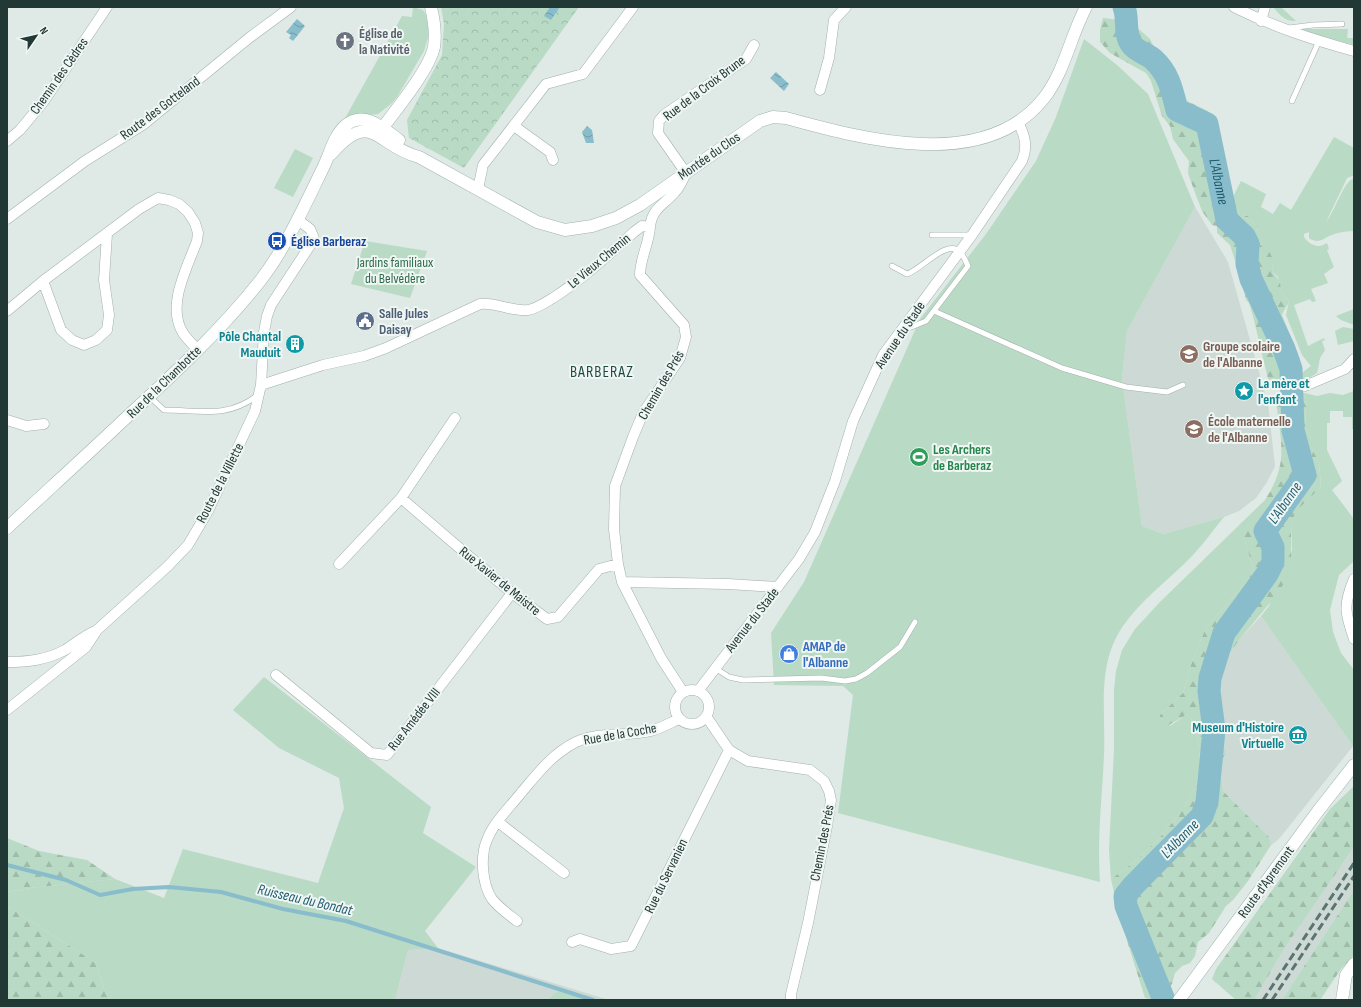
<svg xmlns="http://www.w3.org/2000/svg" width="1361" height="1007" font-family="'Sofia Sans Condensed',sans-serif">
<defs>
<pattern id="forest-firs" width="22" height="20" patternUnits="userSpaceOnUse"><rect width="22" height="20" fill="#b9dac4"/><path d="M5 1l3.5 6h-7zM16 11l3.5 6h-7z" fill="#9fbca9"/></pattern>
<pattern id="park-crowns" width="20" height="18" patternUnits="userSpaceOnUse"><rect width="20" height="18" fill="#b9dac4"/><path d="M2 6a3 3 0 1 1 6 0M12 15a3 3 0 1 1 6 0" fill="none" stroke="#9fbca9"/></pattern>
<pattern id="water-waves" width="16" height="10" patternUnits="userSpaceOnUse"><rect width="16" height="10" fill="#89bdcc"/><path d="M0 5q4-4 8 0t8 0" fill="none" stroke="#709ba6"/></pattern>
</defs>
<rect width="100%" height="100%" fill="#dfe9e5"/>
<path fill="#cdd9d4" d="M1195,207L1228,262L1268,404L1275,466L1267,482L1256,498L1239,511L1224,517L1163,534L1142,526L1122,378L1127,331Z
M1261,616L1353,746L1279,839L1271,845L1269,837L1223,791L1221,775L1225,751L1220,706L1221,674L1228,657L1239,640Z
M1354,847V890L1282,1000H1254L1284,949Z
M438,948L609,1000H395L408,950Z"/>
<path fill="#b9dac4" d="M413,7L423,10L426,15L429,34L424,51L397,97L391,104L378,114L360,116L343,122L402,16L412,17Z
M1273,7H1281L1296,21C1285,22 1280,15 1273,7Z
M1301,29H1348L1347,38H1354V45L1302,31Z
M1084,39L1117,65L1148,94L1195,207L1127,331L1122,378L1142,526L1163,534L1224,517C1212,531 1201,548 1187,561C1166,582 1140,601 1123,626C1096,665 1106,711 1104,755C1102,800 1097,837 1100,882L838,813L853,695L843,686L774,685L771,633L804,582L920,319L986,234L1036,161L1056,117Z
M1334,137L1354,148V175L1347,178L1326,222C1334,213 1344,181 1353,179L1354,231C1346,231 1339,232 1332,235C1323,238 1319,245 1309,238V232L1304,234V237C1310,245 1318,249 1327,243L1329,249L1327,250L1334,267L1324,274L1328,283L1311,289L1316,301L1312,302L1310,299L1294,305L1308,346L1324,338L1325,340L1322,341L1325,350L1320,358L1317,373L1309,378L1300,380L1303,372L1311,366L1302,355L1286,315L1289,301L1281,293L1278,277L1272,271C1274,262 1267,249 1259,245L1257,227L1248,216L1241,215L1232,199L1241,181L1266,194L1261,207L1273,214L1280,203L1291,210Z
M295,149L313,158L293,197L274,188Z
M365,241L427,251L410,298L351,284Z
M1354,309V325L1341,320L1336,316Z
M1282,315L1300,359L1301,370L1297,380L1294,381C1300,367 1289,355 1285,343C1282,334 1282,323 1282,315Z
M1343,327L1354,329V341L1338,345L1335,331Z
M1354,391V429H1352V417H1343V411H1330V423H1327V450L1342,481L1332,490L1354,519V561L1339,575L1330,610L1333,632L1341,653L1354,670L1353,746L1261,616L1269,606L1292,550L1291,522L1297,509L1321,487L1319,462L1311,447V438L1305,428L1306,406L1304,393L1317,396L1330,393L1343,395Z
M1265,500L1268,502L1244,531V538L1253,568L1249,578L1206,628L1193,658L1183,693L1160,715L1170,726L1186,715L1190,717C1200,736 1203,767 1195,788C1193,794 1189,799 1186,804C1166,834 1141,859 1111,879L1109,850L1114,749V690L1116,671L1122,650L1135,629L1160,602Z
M264,677L431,807L423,833L476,867L425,931L438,948L408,950L395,1000H111L106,995L96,963L7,906V892L30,888L115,879L164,898L183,849L318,883L344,808L339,778L279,748L233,710Z
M565,991L594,1000H548L557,992Z"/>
<path fill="url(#forest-firs)" d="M1103,18L1129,21L1141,31L1150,39L1157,53L1171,66L1187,101L1208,111L1215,130L1213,137C1217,143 1222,149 1223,157C1225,168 1218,173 1225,184H1230C1232,196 1234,205 1242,215L1248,216L1257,227L1260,245L1265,247L1270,253L1273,259L1272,271L1280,282L1281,293L1289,301C1288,306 1283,310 1282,315C1276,338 1302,362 1294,381L1275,384L1268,379L1253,316L1249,303L1246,300L1241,279L1230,245L1217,233V226L1212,225L1202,211L1191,182L1188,173L1189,161L1173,139L1170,126L1162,116L1151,81L1146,73L1110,53L1100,42V30Z
M1304,393L1306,406L1305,428L1311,438V447L1319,462L1321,487L1298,509L1291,522V563L1287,577L1279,592L1239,640L1229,655L1221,674L1220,706L1225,751L1221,775L1223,791L1269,837L1271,845L1248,881L1233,900L1226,906L1209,933L1198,942L1195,956L1190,963L1182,966L1175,973L1172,984L1156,1000L1145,998L1119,915L1111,879C1141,859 1166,834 1186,804C1189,799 1193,794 1195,788C1203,767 1200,736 1190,717L1186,715L1164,728L1160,724V715L1183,693L1193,658L1206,628L1249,578L1253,568L1244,538V531L1267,502L1265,500C1289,463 1281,443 1276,401L1280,397Z
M1354,786V847L1284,949L1254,1000H1236L1212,979L1216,969L1330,809Z
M7,838L39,851L87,860L115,879L30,888L7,892Z
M1354,890V955L1341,969L1320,1000H1282Z
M7,906L96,963L106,995L111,1000H7Z"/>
<path fill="url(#park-crowns)" d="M441,7H579L464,168L409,138L407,120L442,55L444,24Z"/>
<path fill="url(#water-waves)" d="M550,7H560L551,20L544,16Z
M297,19L305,26L293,41L289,38L291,35L286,32Z
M776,72L789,84L784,91L770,78Z
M587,126L592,130L594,143H586L582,132Z"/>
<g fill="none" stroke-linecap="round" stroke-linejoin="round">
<path stroke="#89bdcc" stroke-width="4" d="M7,865L66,880L100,895L133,889L169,887L221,892L283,909L346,921L593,1000"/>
<path stroke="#89bdcc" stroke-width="23" id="s1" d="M1124,7C1129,19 1123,36 1133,46C1138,52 1148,54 1154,60C1169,74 1172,90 1177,110L1207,124L1227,220L1244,236L1248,244L1247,264L1251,279L1284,349L1291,369L1293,430L1305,475L1265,531L1273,547V562L1267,574L1224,633L1210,678L1209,691L1214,730L1207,802L1202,816L1133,886L1125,896L1126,906L1164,1000"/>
<defs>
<path id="lane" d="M1289,28L1313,25L1342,24
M1292,101L1319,41
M932,235H971
M892,266L907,274C921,270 947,238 960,252C964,256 966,262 968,266L926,321L904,330
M934,311L1062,368L1126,387L1167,392L1183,385
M150,397L164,410C200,410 227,419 258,395
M715,668L729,677L743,680L821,678L845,681L856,679L867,673L900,647L915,622"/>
<path id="street" d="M1234,7C1274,27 1311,39 1354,51
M1261,21L1265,7
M820,90L829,58L834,20L846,7
M514,126L550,152L553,160
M7,141L20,130L44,101L107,7
M478,189L483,165L546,84L583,74L633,7
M7,219L85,161L144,124L249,38L291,7
M650,227C649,244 640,258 640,275L684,325L686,337L680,358L643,413L633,437L615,486L614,529L618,564L622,582L661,658L683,692
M43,281L61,330L72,340L84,345L96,340L107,330L109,315L104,280L107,234
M7,311L43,281L139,209L158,198L169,200L179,204L188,212L195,223L198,233L197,241C187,268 166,306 183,333C187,339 193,345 198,350
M261,385L323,365L364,356L386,348L480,304C496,302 512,312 528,310C536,309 546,302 553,298C584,278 607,256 634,232L642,226L650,227C652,208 664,205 675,192C680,187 683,179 686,173L658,133L659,121L664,115L746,59L754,45
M1305,386L1345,369L1354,359
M7,420L26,426L44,424
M401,498L512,593L547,619L558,617L599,569L618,564
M339,564L401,498L455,418
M1354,579C1343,605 1345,613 1354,639
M622,582L728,584L778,587
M7,662C28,662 46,660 65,650C76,643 85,635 97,630L168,566L188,545L208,511L255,411L261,385L264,332L267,316L271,305L311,244L313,236L310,229L298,220
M276,675L371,753L387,755L512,593
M675 707a17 17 0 1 1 34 0a17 17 0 1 1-34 0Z
M698,691L799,559L815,532L835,481L853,421L883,355L972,235L1022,161C1028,146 1025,136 1018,122
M7,710L86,647L97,630
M706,716L729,750L748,761L810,770L824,781L829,791L831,800L827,826L808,923L791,994V1000
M498,822L564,873
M517,921C508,914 499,908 492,899C482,884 480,856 487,840C493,823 510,807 521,793C538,773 552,754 576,742C600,731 627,737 651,731C661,728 670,723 679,719
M572,942L580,939L611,949L631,946L729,750"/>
<path id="secondary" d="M378,134C393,113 429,71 434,47C436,34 434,20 431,7
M331,154C372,107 376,146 419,157L537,222L565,230L592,226L616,218L640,205L760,121L773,117L786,118C863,139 985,173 1044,98C1065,71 1070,37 1086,7
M7,528C48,490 89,453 129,415C175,373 221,330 260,281C285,249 305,205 323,168C330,154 334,135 346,125C365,110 384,129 399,140
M1179,1000L1318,811L1354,765
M1342,1000L1346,975L1354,964"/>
</defs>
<use href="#lane" stroke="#a2b0ac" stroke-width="6"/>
<use href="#street" stroke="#a2b0ac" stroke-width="11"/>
<use href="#secondary" stroke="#9fb4ae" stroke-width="13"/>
<use href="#lane" stroke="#fff" stroke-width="5"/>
<use href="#street" stroke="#fff" stroke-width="10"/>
<use href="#secondary" stroke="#fff" stroke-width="12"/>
<path stroke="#5b746f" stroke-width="3" stroke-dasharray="8 4" stroke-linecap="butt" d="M1263,1000L1354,863
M1272,1000L1354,876"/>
</g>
<defs>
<symbol id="church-disc" viewBox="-11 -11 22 22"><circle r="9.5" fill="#6b7280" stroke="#eff6f3"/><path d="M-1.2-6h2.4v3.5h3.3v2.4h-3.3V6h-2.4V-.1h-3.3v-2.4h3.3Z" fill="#fff"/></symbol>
<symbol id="bus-disc" viewBox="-11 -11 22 22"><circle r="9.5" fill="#1a4fb4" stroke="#eff6f3"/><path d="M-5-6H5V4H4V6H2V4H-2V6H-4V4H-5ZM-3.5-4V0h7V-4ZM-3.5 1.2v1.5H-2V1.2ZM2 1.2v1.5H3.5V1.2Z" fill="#fff"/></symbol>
<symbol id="civic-disc" viewBox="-11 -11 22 22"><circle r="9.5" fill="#5c6f8a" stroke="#eff6f3"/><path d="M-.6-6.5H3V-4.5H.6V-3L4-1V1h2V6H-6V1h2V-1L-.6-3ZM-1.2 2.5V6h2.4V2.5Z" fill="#fff"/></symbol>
<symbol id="building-disc" viewBox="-11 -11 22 22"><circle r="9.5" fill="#0f9aa8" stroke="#eff6f3"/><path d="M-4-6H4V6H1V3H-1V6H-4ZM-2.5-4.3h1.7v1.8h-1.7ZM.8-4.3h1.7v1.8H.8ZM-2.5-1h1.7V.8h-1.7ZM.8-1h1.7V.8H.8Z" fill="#fff"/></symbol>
<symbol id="school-disc" viewBox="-11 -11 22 22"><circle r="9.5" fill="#8d6e63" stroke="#eff6f3"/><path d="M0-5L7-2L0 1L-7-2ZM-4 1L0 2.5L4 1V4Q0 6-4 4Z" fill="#fff"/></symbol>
<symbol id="sight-disc" viewBox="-11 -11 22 22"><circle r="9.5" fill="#0f9aa8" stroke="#eff6f3"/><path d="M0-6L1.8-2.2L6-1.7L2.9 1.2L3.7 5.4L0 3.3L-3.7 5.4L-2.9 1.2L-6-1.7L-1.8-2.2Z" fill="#fff"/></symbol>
<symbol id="stadium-disc" viewBox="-11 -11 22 22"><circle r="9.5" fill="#2e9e5b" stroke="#eff6f3"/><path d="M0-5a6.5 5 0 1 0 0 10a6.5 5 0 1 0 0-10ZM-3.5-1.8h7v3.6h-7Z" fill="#fff"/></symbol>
<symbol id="shop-disc" viewBox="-11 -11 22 22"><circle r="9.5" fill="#3f7fe0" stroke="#eff6f3"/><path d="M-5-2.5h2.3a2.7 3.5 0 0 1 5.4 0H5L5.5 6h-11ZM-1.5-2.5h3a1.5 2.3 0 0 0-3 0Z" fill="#fff"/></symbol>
<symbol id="museum-disc" viewBox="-11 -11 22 22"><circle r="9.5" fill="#0f9aa8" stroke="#eff6f3"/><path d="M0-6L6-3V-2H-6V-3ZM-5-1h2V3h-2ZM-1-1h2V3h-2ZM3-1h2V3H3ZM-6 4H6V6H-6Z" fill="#fff"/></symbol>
</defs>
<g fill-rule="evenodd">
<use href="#church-disc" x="334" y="30" width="22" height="22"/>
<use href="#bus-disc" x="266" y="230" width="22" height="22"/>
<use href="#civic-disc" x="354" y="310" width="22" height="22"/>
<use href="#building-disc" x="284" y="333" width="22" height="22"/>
<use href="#school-disc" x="1178" y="343" width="22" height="22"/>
<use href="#sight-disc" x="1233" y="380" width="22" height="22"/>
<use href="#school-disc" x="1183" y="418" width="22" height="22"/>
<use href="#stadium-disc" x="908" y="446" width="22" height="22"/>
<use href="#shop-disc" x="778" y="643" width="22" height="22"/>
<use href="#museum-disc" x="1287" y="724" width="22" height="22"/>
</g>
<g text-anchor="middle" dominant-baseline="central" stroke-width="4" stroke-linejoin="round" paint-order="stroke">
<g font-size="14" font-weight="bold" fill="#5b616d" stroke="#eff6f3" text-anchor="start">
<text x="359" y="33">Église de<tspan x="359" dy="16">la Nativité</tspan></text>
</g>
<g font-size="14" fill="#213834" stroke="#eff6f3">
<text transform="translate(59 76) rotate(-55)">Chemin des Cèdres</text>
<text transform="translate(704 88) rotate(-37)">Rue de la Croix Brune</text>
<text transform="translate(160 108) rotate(-37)">Route des Gotteland</text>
<text transform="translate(709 156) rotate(-35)">Montée du Clos</text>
<text transform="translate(599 261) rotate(-40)">Le Vieux Chemin</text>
<text transform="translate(900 335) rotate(-56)">Avenue du Stade</text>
<text transform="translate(164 382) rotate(-44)">Rue de la Chambotte</text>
<text transform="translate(661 385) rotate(-60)">Chemin des Prés</text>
<text transform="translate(220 483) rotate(-63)">Route de la Villette</text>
<text transform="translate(500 581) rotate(39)">Rue Xavier de Maistre</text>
<text transform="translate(752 620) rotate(-52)">Avenue du Stade</text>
<text transform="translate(414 719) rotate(-52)">Rue Amédée VIII</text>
<text transform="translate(620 734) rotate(-10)">Rue de la Coche</text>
<text transform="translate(822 843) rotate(-79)">Chemin des Prés</text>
<text transform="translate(666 876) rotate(-64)">Rue du Servanien</text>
<text transform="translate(1266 882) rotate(-54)">Route d'Apremont</text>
</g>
<g font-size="14" font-weight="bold" fill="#164399" stroke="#eff6f3" text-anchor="start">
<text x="291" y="241">Église Barberaz</text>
</g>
<g font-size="14" fill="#2e6c4b" stroke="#eff6f3">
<text x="395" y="262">Jardins familiaux<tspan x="395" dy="16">du Belvédère</tspan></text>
</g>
<g font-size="14" font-weight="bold" fill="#4e5e75" stroke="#eff6f3" text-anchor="start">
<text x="379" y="313">Salle Jules<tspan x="379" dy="16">Daisay</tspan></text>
</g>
<g font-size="14" font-weight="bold" fill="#0d838f" stroke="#eff6f3" text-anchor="end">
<text x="281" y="336">Pôle Chantal<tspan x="281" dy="16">Mauduit</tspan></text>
<text x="1258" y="383" text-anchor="start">La mère et<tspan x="1258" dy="16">l'enfant</tspan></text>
<text x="1284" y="727">Museum d'Histoire<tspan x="1284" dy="16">Virtuelle</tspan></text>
</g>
<g font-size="14" font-weight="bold" fill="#785e54" stroke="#eff6f3" text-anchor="start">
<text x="1203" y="346">Groupe scolaire<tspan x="1203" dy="16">de l'Albanne</tspan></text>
<text x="1208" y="421">École maternelle<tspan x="1208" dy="16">de l'Albanne</tspan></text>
</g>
<g font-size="14" font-weight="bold" fill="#27864d" stroke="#eff6f3" text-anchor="start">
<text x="933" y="449">Les Archers<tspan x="933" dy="16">de Barberaz</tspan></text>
</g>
<g font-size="14" font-weight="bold" fill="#366cbe" stroke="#eff6f3" text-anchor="start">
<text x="803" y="646">AMAP de<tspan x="803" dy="16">l'Albanne</tspan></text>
</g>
<g font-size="15" font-style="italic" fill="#1f5c70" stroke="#eff6f3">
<text stroke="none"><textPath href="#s1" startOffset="214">L'Albanne</textPath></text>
<text transform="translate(1285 503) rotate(-55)">L'Albanne</text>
<text transform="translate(1180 839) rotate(-46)">L'Albanne</text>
<text transform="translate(305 900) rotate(13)">Ruisseau du Bondat</text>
</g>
<g font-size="16" letter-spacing="1" fill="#1e4942" stroke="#eff6f3">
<text x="602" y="372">BARBERAZ</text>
</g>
</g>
<rect width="1361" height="1007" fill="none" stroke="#213834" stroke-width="16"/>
<g transform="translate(36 36) rotate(56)" stroke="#eff6f3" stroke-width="3" paint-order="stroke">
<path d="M0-3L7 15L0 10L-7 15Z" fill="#213834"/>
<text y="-6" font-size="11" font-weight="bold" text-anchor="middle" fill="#213834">N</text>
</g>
</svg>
